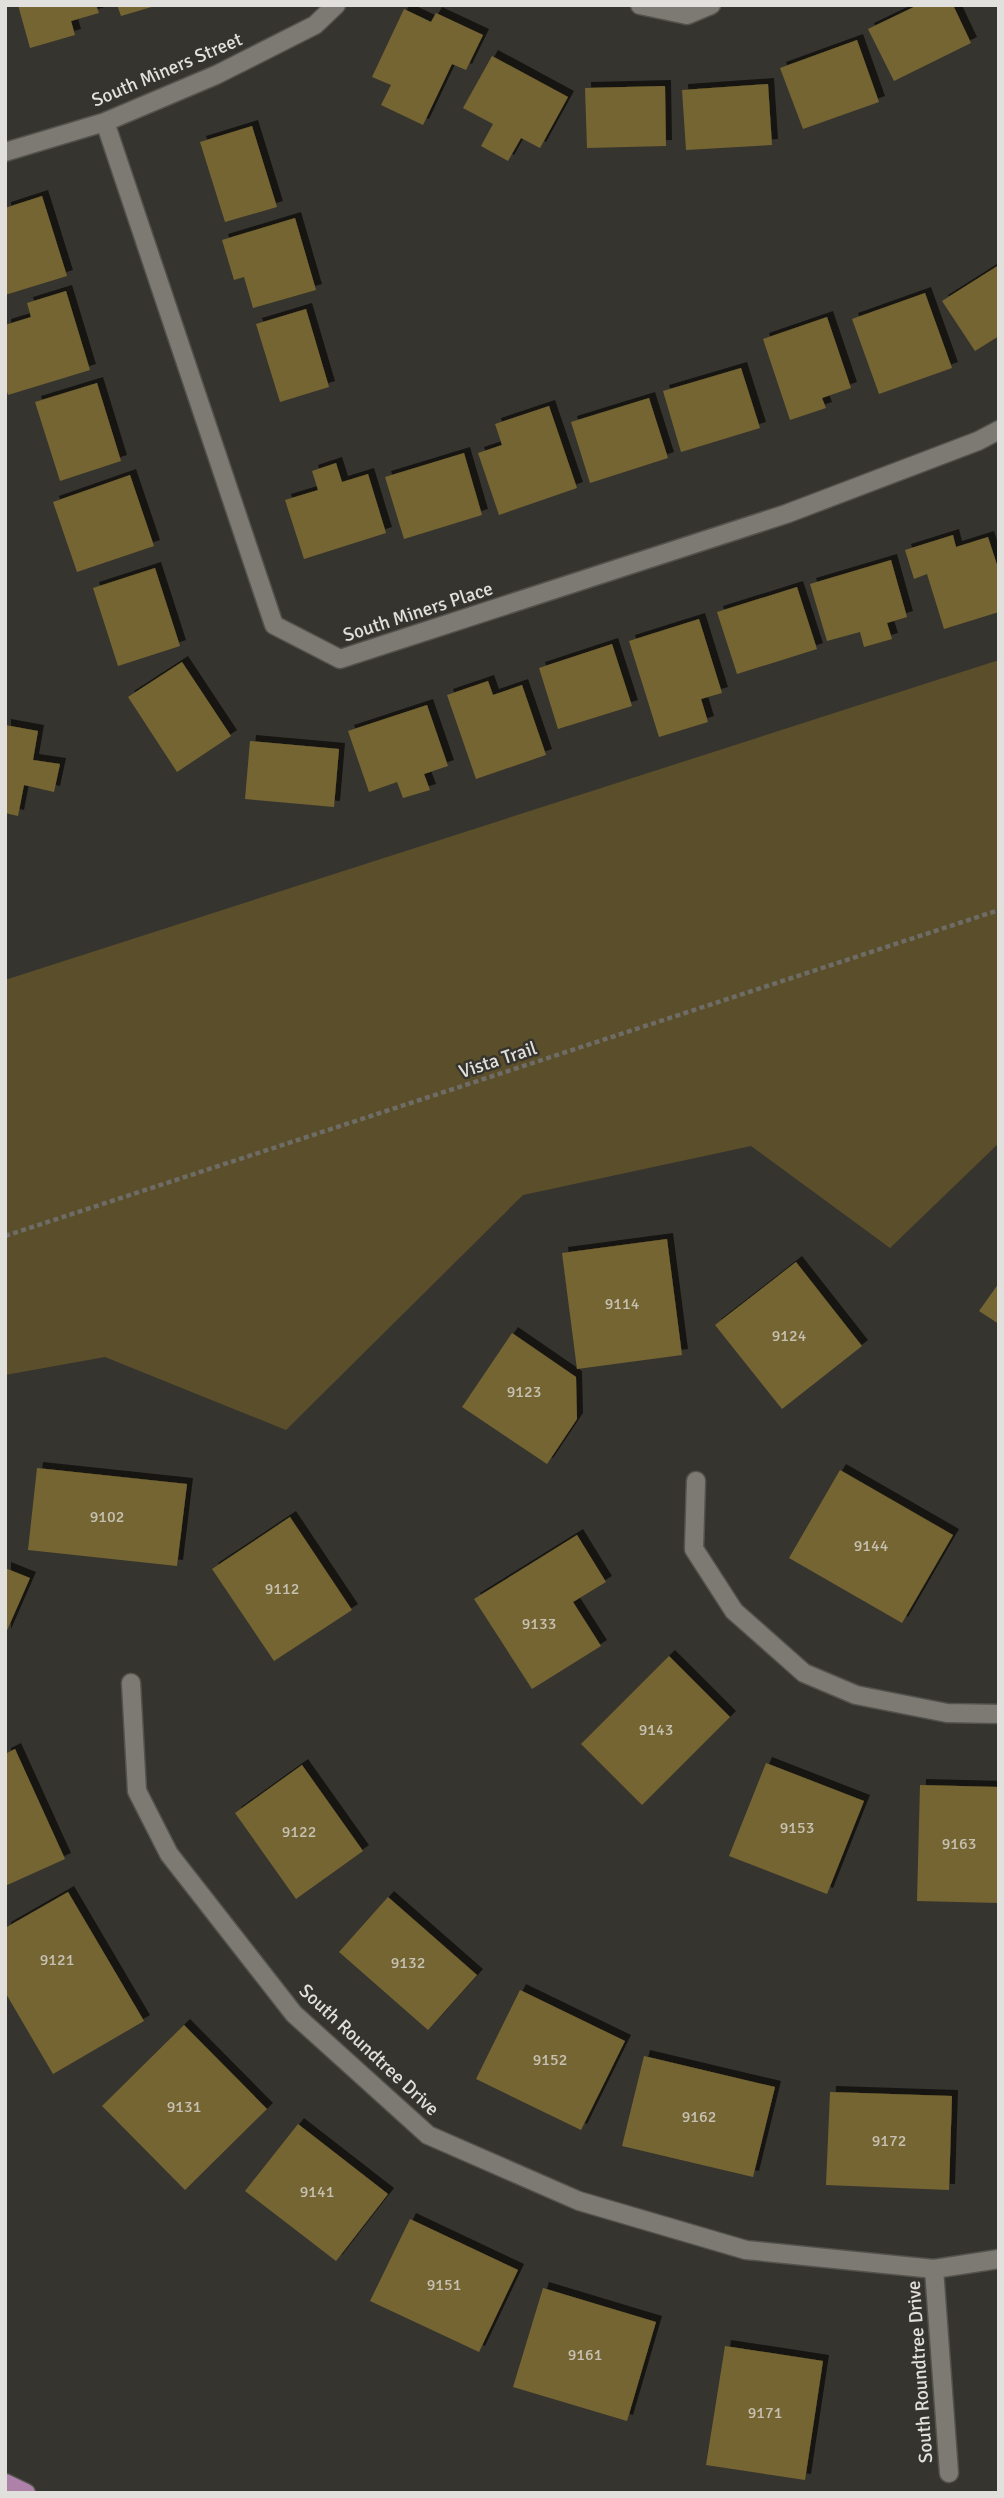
<svg xmlns="http://www.w3.org/2000/svg" width="1004" height="2498" font-family="Signika,sans-serif">
<defs>
<filter id="shadow"><feDropShadow dx="6" dy="-6" stdDeviation="0" flood-color="#0009"/></filter>
</defs>
<rect width="100%" height="100%" fill="#36342e"/>
<path fill="#5b4f2b" d="M999,660V1143L890,1248L751,1146L523,1195L286,1430L105,1357L5,1375V980Z"/>
<path fill="#756532" filter="url(#shadow)" d="M18,5H96L99,13L71,21L75,35L30,48Z
M117,5H155V6L121,16Z
M918,5H953L971,43L894,81L868,29Z
M404,9L431,22L436,13L483,35L466,70L452,64L423,125L381,105L391,85L372,77Z
M857,40L879,102L803,129L780,68Z
M492,56L568,97L540,148L521,138L508,161L481,146L493,124L463,108Z
M768,84L772,145L686,150L682,90Z
M665,86L666,146L587,148L585,88Z
M252,126L277,207L225,222L200,142Z
M42,196L67,276L5,295V208Z
M295,218L316,290L253,308L244,277L234,280L222,240Z
M999,265V336L975,351L942,301Z
M66,291L90,370L8,395L5,385V325L31,317L27,303Z
M925,293L952,368L879,394L852,319Z
M306,309L329,387L280,402L256,324Z
M827,317L851,388L822,398L826,408L790,420L763,339Z
M741,368L760,428L681,452L663,391Z
M97,383L121,461L60,481L35,402Z
M649,398L668,458L590,483L571,422Z
M549,406L577,488L499,515L478,453L502,445L495,424Z
M464,453L482,515L404,539L385,477Z
M336,463L342,482L368,474L386,533L304,559L285,500L318,490L312,471Z
M130,475L154,546L77,572L53,502Z
M953,535L956,547L988,537L999,571V612L944,629L927,574L914,579L905,550Z
M891,560L907,617L887,623L892,639L864,647L860,632L827,641L810,584Z
M155,568L180,646L118,666L93,588Z
M797,587L817,649L737,674L717,612Z
M699,619L722,693L701,699L708,722L659,737L629,641Z
M612,644L632,706L558,729L539,668Z
M182,662L231,736L177,772L128,697Z
M488,681L493,695L522,685L546,755L476,779L447,695Z
M427,705L448,766L424,774L430,790L403,798L397,782L369,792L348,731Z
M5,725L38,731L33,760L60,764L54,792L24,785L18,816L5,813Z
M250,741L339,749L334,807L245,799Z
M667,1239L682,1355L577,1369L562,1253Z
M796,1262L862,1346L782,1409L715,1325Z
M999,1283V1324L979,1311Z
M512,1333L576,1377L577,1419L547,1464L462,1407Z
M37,1468L187,1484L177,1566L28,1550Z
M840,1470L953,1535L902,1623L789,1558Z
M290,1517L352,1610L274,1661L212,1569Z
M577,1535L606,1582L573,1602L601,1646L532,1689L474,1599Z
M5,1568L30,1578L5,1635Z
M669,1656L730,1717L642,1805L581,1744Z
M15,1749L65,1859L5,1886V1754Z
M766,1763L864,1801L827,1894L729,1856Z
M302,1765L363,1851L296,1899L235,1813Z
M920,1785L999,1787V1903L917,1901Z
M68,1892L144,2021L53,2074L5,1992V1928Z
M388,1897L477,1975L428,2030L339,1952Z
M520,1990L625,2041L581,2130L476,2079Z
M184,2025L267,2109L185,2190L102,2106Z
M644,2056L775,2087L753,2177L622,2146Z
M830,2092L952,2096L949,2190L826,2185Z
M298,2124L388,2194L336,2261L245,2191Z
M410,2219L518,2270L479,2352L370,2301Z
M543,2288L656,2322L627,2421L513,2387Z
M725,2346L823,2361L805,2480L706,2465Z"/>
<g fill="none" stroke-linecap="round" stroke-linejoin="round">
<defs>
<path id="street" d="M640,5L687,15L711,5
M105,122L274,625L340,659L786,514L978,441L999,430
M5,152L105,122L216,75L315,25L336,5
M696,1481L694,1549L734,1611L804,1673L856,1695L947,1713L999,1714
M131,1683L137,1791L169,1854L294,2014L428,2135L579,2201L746,2250L934,2269L999,2259
M934,2269L949,2473"/>
<path id="primary" d="M5,2483L26,2493"/>
</defs>
<use href="#street" stroke="#54524d" stroke-width="21"/>
<use href="#primary" stroke="#54524d" stroke-width="21"/>
<path stroke="#6e6c67" stroke-width="4.5" stroke-dasharray="5 3.5" stroke-linecap="butt" d="M5,1236L999,910"/>
<use href="#street" stroke="#7d7a74" stroke-width="18"/>
<use href="#primary" stroke="#ae81a9" stroke-width="18"/>
</g>
<g text-anchor="middle" dominant-baseline="central" stroke-width="5" stroke-linejoin="round" paint-order="stroke">
<g font-size="16" fill="#c6c1b2">
<text x="622" y="1304">9114</text>
<text x="789" y="1336">9124</text>
<text x="524" y="1392">9123</text>
<text x="107" y="1517">9102</text>
<text x="871" y="1546">9144</text>
<text x="282" y="1589">9112</text>
<text x="539" y="1624">9133</text>
<text x="656" y="1730">9143</text>
<text x="797" y="1828">9153</text>
<text x="299" y="1832">9122</text>
<text x="959" y="1844">9163</text>
<text x="57" y="1960">9121</text>
<text x="408" y="1963">9132</text>
<text x="550" y="2060">9152</text>
<text x="184" y="2107">9131</text>
<text x="699" y="2117">9162</text>
<text x="889" y="2141">9172</text>
<text x="317" y="2192">9141</text>
<text x="444" y="2285">9151</text>
<text x="585" y="2355">9161</text>
<text x="765" y="2413">9171</text>
</g>
<g font-size="19" fill="#e1e0dc" stroke="#36342e">
<text transform="translate(167 70) rotate(-23)">South Miners Street</text>
<text transform="translate(418 612) rotate(-18)">South Miners Place</text>
<text transform="translate(498 1060) rotate(-18)">Vista Trail</text>
<text transform="translate(369 2050) rotate(43)">South Roundtree Drive</text>
<text transform="translate(920 2372) rotate(-94)">South Roundtree Drive</text>
</g>
</g>
<rect width="1004" height="2498" fill="none" stroke="#e1e0dc" stroke-width="14"/>
</svg>
